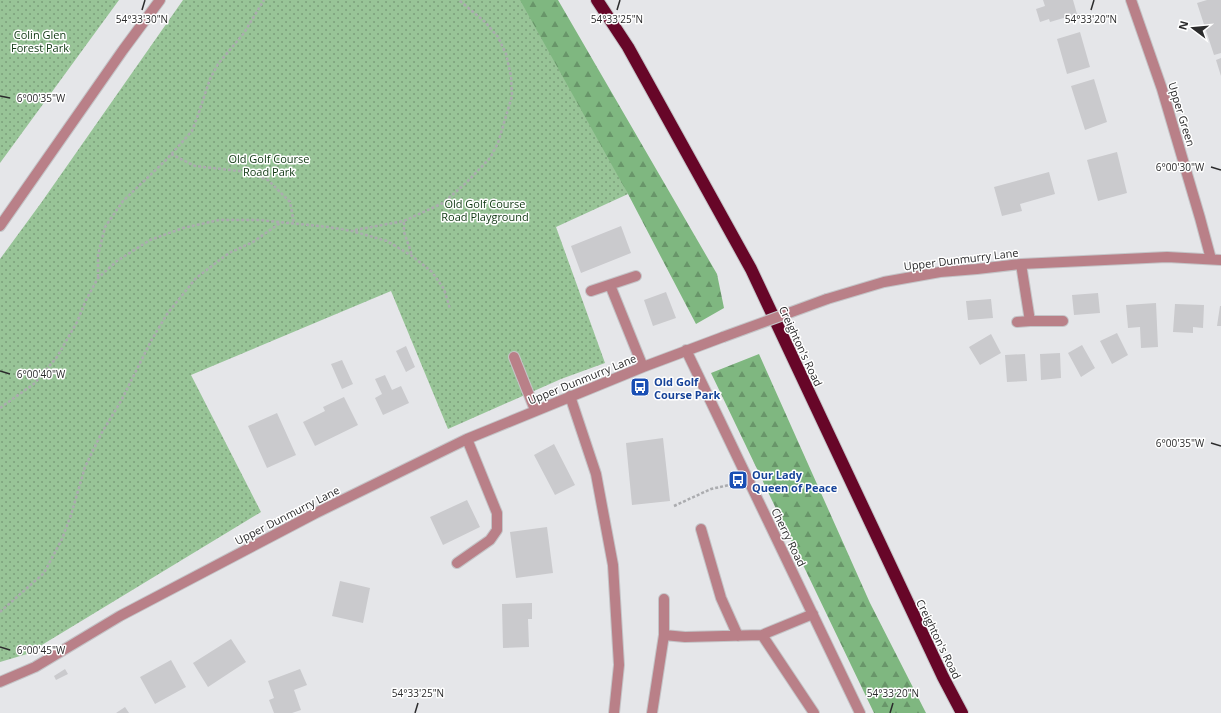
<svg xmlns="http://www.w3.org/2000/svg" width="1221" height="713" font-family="'Open Sans',sans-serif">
<defs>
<pattern id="grass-dots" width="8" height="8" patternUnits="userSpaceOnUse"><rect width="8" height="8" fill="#98c497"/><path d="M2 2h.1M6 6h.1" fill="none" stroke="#7c9f7b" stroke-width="1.8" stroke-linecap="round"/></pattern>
<pattern id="forest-firs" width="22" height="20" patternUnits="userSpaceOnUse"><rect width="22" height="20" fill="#7fb780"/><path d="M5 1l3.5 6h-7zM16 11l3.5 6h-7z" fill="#689569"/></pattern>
</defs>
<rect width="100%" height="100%" fill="#e5e6e9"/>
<path fill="url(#grass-dots)" d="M0,0H119L0,163Z
M183,0H539L628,194L556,227L605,363L561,379L448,429L391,291L191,375L261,512L27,654L0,662V259L41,203Z"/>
<path fill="url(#forest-firs)" d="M520,0H558L717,274L724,308L696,324L628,194Z
M759,354L870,603L926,713H874L711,373Z"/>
<path fill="#cacacd" d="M1043,0H1073L1077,14L1050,22L1049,19L1040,22L1036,9L1045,6Z
M1207,0H1221V53L1214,55L1197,3Z
M1080,32L1090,67L1067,74L1057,39Z
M1221,58V76L1216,60Z
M1094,79L1107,122L1085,130L1071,86Z
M1117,152L1127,193L1098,201L1087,160Z
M1049,172L1055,194L1020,204L1022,211L1002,216L994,187Z
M621,226L631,253L581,273L571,246Z
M666,292L676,318L653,326L644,300Z
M1098,293L1100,313L1074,315L1072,295Z
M991,299L993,318L968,320L966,301Z
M1156,303L1158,347L1141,348L1140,327L1128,328L1126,305Z
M1175,304L1204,305L1203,328L1193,327V333L1173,332Z
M1220,306H1221V326H1217Z
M1117,333L1128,355L1112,364L1100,341Z
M991,334L1001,353L980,365L969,347Z
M1082,345L1095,368L1081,377L1068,353Z
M406,346L415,367L406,372L396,351Z
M1060,353L1061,378L1041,380L1040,354Z
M1025,354L1027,381L1007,382L1005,355Z
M342,360L353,384L342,389L331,364Z
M385,375L392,390L401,386L409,403L383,415L375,398L382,394L375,379Z
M344,397L358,425L315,446L303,422L325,411L323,407Z
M277,413L296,455L267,468L248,426Z
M663,438L670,501L632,505L626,443Z
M554,444L575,485L555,495L534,455Z
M467,500L480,527L443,545L430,517Z
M547,527L553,573L516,578L510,532Z
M340,581L370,588L363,623L332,616Z
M532,603V619H528L529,647L503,648L502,604Z
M231,639L246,662L208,687L193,663Z
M171,660L186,687L155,704L140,677Z
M65,669L68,674L56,680L54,676Z
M300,669L307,685L294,690L301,710L292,713H274L269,700L274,698L268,681Z
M125,707L129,713H116Z"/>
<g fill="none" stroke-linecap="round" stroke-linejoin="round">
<defs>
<path id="minor" d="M1131,0L1162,89L1200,218L1211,259
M0,226L123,50L160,0
M1021,264L1030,321H1063
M610,285L643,367
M591,291L636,276
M827,299L884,282L940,272L977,269L1021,264L1167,257L1221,260
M1017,322L1030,321
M686,350L860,713
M514,357L535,410
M570,396L596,474L613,565L619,665L614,713
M701,529L721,598L738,636
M457,563L490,540L497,530V513L467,439
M664,635L685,637L762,635L813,614
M762,635L814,713
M0,682L35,667L120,616L316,513L467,439L643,367L723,337
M652,713L664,635V599"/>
<path id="highway" d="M597,0L628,47L751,269L943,677L962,713"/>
</defs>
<use href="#minor" stroke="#c4c4c7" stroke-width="12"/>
<use href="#highway" stroke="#c4c4c7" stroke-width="14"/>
<path stroke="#abacaf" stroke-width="2.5" stroke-dasharray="3 2" stroke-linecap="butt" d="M171,154L195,166L248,172L268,180L290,202L294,223
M404,222V232L412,255
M355,230L404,221L443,203L466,183L490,158L498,143L512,96L511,76L506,54L498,37L485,22L459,0
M98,277V255L105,227L123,201L166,160L192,131L198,115L210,79L218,64L244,33L264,0
M0,408L35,383L57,357L77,322L86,300L98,278L117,261L150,240L183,228L219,220H260L328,227L352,231L387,241L412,256L432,272L444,289L450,309
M674,506L711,489L734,484
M0,612L44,573L62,539L71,515L85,467L101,434L121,401L151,341L167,314L196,278L229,253L253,242L280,223"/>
<use href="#minor" stroke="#b98088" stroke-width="10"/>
<use href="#highway" stroke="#670628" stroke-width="12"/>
<defs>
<path id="minor-bridge" d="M723,337L827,299"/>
</defs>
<use href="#minor-bridge" stroke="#c4c4c7" stroke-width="12" stroke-linecap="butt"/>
<use href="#minor-bridge" stroke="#b98088" stroke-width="10"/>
</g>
<path fill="none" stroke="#2b2b2c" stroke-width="1.5" d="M142,10L145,0M617,10L620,0M1091,10L1094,0M0,96L10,98M1211,167L1221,170M0,371L10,374M1211,443L1221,446M0,647L10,650M415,713L418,703M890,713L893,703"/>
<defs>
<symbol id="bus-square" viewBox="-11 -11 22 22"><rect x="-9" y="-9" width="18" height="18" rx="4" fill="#1a4fb4" stroke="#fff"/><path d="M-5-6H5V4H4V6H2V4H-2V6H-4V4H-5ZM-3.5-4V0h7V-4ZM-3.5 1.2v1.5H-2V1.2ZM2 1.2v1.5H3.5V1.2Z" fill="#fff"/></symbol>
</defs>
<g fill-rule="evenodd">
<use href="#bus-square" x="629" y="376" width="22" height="22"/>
<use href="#bus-square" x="727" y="469" width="22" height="22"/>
</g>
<g text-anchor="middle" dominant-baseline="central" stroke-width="3" stroke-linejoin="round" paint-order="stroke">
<g font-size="11" fill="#0d3610" stroke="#fff">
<text x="40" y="34">Colin Glen<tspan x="40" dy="13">Forest Park</tspan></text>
<text x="269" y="158">Old Golf Course<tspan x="269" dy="13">Road Park</tspan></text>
<text x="485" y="203">Old Golf Course<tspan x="485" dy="13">Road Playground</tspan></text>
</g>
<g font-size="11" fill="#2b2b2c" stroke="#fff">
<text transform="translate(1182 114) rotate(73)">Upper Green</text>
<text transform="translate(961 259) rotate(-7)">Upper Dunmurry Lane</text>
<text transform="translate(801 346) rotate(65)">Creighton's Road</text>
<text transform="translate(582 379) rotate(-22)">Upper Dunmurry Lane</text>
<text transform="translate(287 515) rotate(-27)">Upper Dunmurry Lane</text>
<text transform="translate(789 537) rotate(64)">Cherry Road</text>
<text transform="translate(939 639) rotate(64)">Creighton's Road</text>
</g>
<g font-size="11" font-weight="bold" fill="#164399" stroke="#fff" text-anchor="start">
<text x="654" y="381">Old Golf<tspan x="654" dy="13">Course Park</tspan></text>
<text x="752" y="474">Our Lady<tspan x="752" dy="13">Queen of Peace</tspan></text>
</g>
</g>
<g font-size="10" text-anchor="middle" fill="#2b2b2c" stroke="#fff" stroke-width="3" stroke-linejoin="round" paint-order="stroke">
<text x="142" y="23">54°33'30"N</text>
<text x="617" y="23">54°33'25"N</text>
<text x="1091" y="23">54°33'20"N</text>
<text x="41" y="102">6°00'35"W</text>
<text x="1180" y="171">6°00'30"W</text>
<text x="41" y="378">6°00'40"W</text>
<text x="1180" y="447">6°00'35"W</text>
<text x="41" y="654">6°00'45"W</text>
<text x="418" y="697">54°33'25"N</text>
<text x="893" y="697">54°33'20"N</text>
</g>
<g transform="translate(1193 28) rotate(286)" stroke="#ffffff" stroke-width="3" paint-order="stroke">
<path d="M0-3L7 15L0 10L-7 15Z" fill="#2b2b2c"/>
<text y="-6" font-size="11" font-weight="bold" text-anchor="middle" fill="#2b2b2c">N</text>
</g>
</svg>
